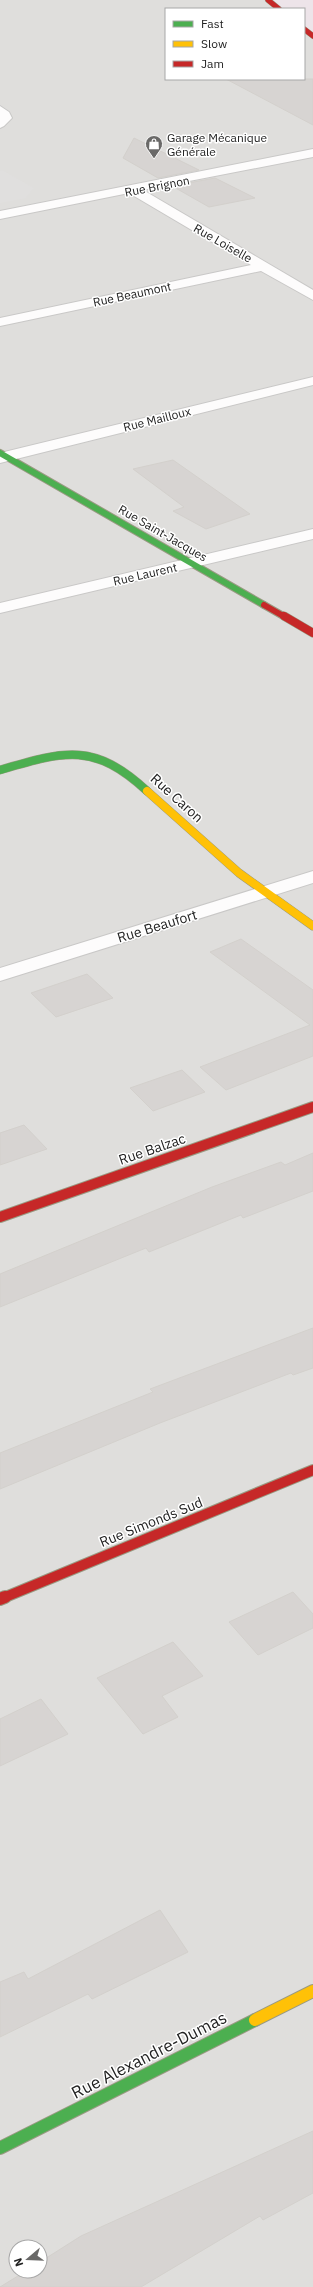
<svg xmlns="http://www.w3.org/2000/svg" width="313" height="2287" font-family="'IBM Plex Sans',sans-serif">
<rect width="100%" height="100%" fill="#f0eeeb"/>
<path fill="#dfdedc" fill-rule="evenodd" d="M0,0H268L279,9H166V79H304V29L313,36V2287H0ZM16,2247H40V2271H16Z"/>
<path fill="#ede4e9" d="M268,0H313V36L304,29V9H279Z"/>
<path fill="#e0dfde" d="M2,170L34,188L26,198L0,203V171Z"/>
<path fill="#d7d4d2" stroke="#d3d0cc" d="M226,79H313V125Z
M134,138L199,170L158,178L123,158Z
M215,178L255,198L209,207L172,186Z
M173,460L250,514L206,529L173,511L184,507L133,469Z
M241,939L313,990V1056L226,1090L200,1067L310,1025L210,952Z
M87,974L113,998L56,1017L31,993Z
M182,1070L205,1092L153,1111L130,1088Z
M24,1125L47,1149L0,1165V1133Z
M313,1153V1191L243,1218L241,1215L149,1252L146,1248L0,1307V1274L212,1187L281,1162L285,1165Z
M313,1328V1368L293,1375L291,1373L160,1423L0,1489V1453L153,1392L150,1389Z
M293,1592L313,1614V1628L258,1655L229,1622Z
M173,1642L203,1676L162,1696L178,1717L143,1734L97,1678Z
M41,1699L68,1734L0,1766V1719Z
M160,1910L188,1952L92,1999L88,1994L0,2037V1982L24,1972L28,1979Z
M313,2131V2193L263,2220L260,2216L141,2287H0L26,2271H40V2262L81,2236Z"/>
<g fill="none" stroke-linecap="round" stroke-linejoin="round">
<defs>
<path id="street" d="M0,106L9,112L12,118L4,126L0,128Z
M313,149V157L143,190L313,290V300L261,271L0,326V318L251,265L129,193L0,219V211Z
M313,377V385L0,463V453Z
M313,529V539L0,613V603Z
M313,871V883L0,981V968Z"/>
<path id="fast-far2" d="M0,453L264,605"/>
<path id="fast-far1" d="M0,770C65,751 94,742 147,791"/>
<path id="fast" d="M0,2148L255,2020"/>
<path id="slow-far1" d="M147,791L239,873L313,926"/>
<path id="slow" d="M255,2020L313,1991"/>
<path id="jam-far4" d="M268,0L279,9
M304,29L313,36"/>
<path id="jam-far3" d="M264,605L285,617"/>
<path id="jam-far2" d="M284,616L313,633"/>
<path id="jam-far1" d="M0,1217L313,1107
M3,1598L313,1470"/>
<path id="jam" d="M0,1599L5,1597"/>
</defs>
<use href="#street" stroke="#c9c8c7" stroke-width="2"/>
<use href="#fast-far2" stroke="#999a82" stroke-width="8"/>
<use href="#fast-far1" stroke="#999a82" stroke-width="9"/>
<use href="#fast" stroke="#999a82" stroke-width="14"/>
<use href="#slow-far1" stroke="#999a82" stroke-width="9"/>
<use href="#slow" stroke="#999a82" stroke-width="14"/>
<use href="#jam-far4" stroke="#999a82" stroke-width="6"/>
<use href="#jam-far3" stroke="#999a82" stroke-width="8"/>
<use href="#jam-far2" stroke="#999a82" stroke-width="9"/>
<use href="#jam-far1" stroke="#999a82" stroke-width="12"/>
<use href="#jam" stroke="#999a82" stroke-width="14"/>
<use href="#street" fill="#fdfcfc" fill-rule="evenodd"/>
<use href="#fast-far2" stroke="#4caf50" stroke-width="6"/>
<use href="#fast-far1" stroke="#4caf50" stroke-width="8"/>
<use href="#fast" stroke="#4caf50" stroke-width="12"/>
<use href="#slow-far1" stroke="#ffc107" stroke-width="8"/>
<use href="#slow" stroke="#ffc107" stroke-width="12"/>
<use href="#jam-far4" stroke="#c62828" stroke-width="5"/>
<use href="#jam-far3" stroke="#c62828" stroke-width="6"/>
<use href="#jam-far2" stroke="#c62828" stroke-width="8"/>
<use href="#jam-far1" stroke="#c62828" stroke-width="10"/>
<use href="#jam" stroke="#c62828" stroke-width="12"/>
</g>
<defs>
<symbol id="shop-pin" viewBox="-11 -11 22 30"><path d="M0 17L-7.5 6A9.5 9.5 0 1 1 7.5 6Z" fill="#6a6968" stroke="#fff"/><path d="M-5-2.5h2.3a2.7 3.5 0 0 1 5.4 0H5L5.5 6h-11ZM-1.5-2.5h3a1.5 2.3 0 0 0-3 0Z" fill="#fff"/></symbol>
</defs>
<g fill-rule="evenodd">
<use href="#shop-pin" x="144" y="134" width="20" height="27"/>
</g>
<g text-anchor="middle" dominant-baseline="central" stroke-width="3" stroke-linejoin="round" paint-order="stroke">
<g font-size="12" fill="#222" stroke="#fff" text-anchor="start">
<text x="167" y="137">Garage Mécanique<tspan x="167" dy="14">Générale</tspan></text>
</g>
<g font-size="12" fill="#222" stroke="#fff">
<text transform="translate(157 186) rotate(-11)">Rue Brignon</text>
<text transform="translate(223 243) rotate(30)">Rue Loiselle</text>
<text transform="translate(132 294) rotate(-12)">Rue Beaumont</text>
<text transform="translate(157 419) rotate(-14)">Rue Mailloux</text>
<text transform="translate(163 533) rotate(30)">Rue Saint-Jacques</text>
<text transform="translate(145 574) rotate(-13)">Rue Laurent</text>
</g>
<g font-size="14" fill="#222" stroke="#fff">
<text transform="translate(177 798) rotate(42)">Rue Caron</text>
<text transform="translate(157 926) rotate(-17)">Rue Beaufort</text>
<text transform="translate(152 1149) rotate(-19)">Rue Balzac</text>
<text transform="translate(151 1522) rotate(-22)">Rue Simonds Sud</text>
</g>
<g font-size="17" fill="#222" stroke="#fff">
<text transform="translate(149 2055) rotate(-27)">Rue Alexandre-Dumas</text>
</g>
</g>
<rect x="165" y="8" width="140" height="72" fill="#ffffff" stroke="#a7a7a7"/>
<rect x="173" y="21" width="20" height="6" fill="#4caf50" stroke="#a7a7a7"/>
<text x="201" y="28" font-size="12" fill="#222222">Fast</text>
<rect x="173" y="41" width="20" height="6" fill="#ffc107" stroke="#a7a7a7"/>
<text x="201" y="48" font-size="12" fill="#222222">Slow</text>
<rect x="173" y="61" width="20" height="6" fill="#c62828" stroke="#a7a7a7"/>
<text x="201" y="68" font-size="12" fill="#222222">Jam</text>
<g transform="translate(28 2259) rotate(251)"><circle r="19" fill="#ffffff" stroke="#a7a7a7"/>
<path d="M0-3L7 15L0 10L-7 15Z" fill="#6a6968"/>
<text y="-6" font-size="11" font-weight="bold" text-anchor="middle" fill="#222222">N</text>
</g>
</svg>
